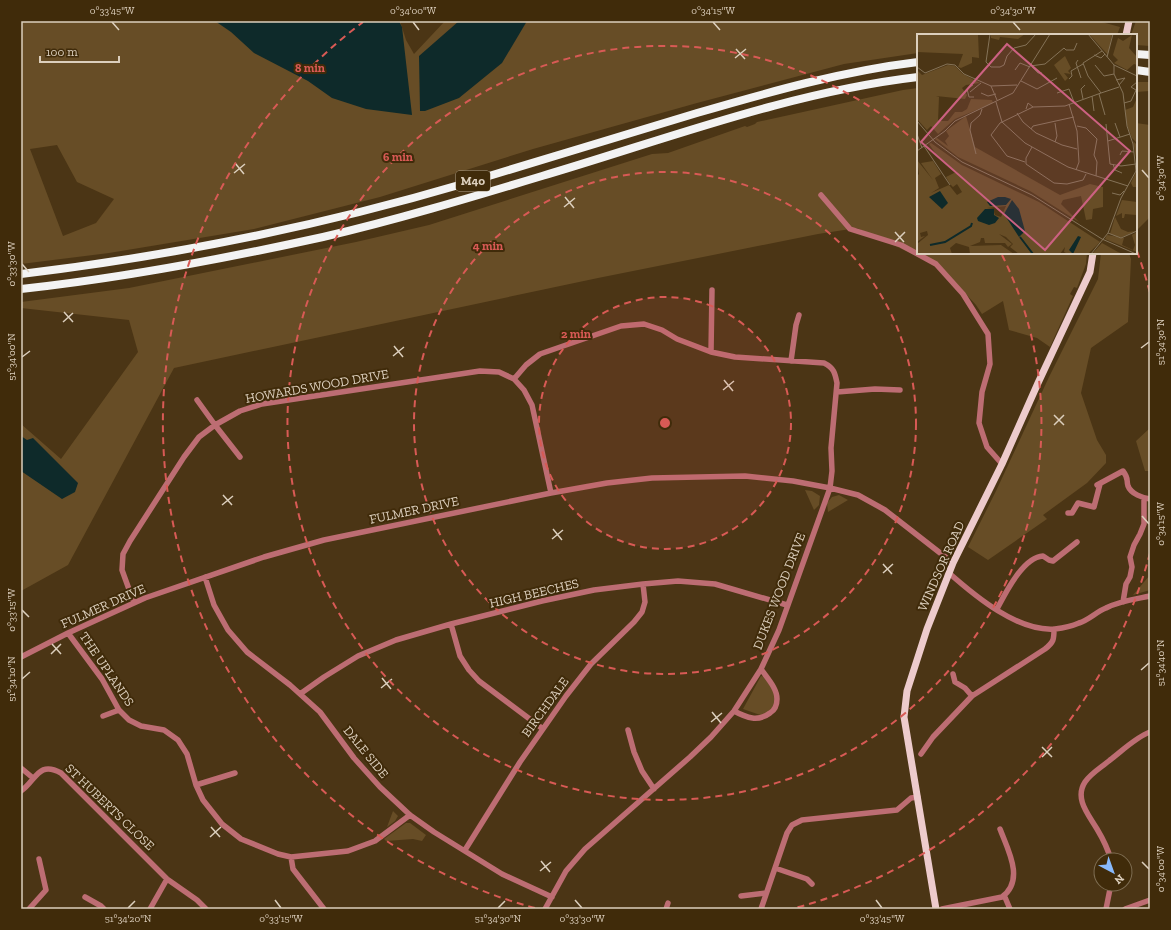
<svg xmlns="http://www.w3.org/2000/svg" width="1171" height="930" font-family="'Zilla Slab',serif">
<rect width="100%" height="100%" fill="#4b3515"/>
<path fill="#674d26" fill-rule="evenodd" d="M21,21H400L406,40L414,54L445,21H1098L1120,27L1117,35H918V53L844,64L697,103L533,149L380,197L254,229L109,253L21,264V150H22H21ZM57,145L77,182L114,199L96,223L63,236L30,149Z
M1136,21H1150V46L1136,45V35H1131Z
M1136,82H1150V91L1136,92Z
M918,88V253H1087L1086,264L1077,288L1074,287L1070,294L1073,296L1050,347L1037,338L1009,330L1003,301L982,314L976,305L942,268L857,228L818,234L598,278L174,368L68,565L21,591V424L61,459L138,352L129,320L21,308V302L129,288L356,242L429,225L652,154L668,153L745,126L747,127L755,124L757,122L903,90Z
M1136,123L1150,125V217L1136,231Z
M1101,253H1129L1131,259L1128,322L1091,348L1081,393L1097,440L1106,455V463L1087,483L1043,515L1047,519L988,560L968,547L996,491L1049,377L1098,279Z
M1150,428V471H1145L1136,441Z
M805,490L812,491L820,496L819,505L814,510Z
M839,495L848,500L828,512L827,503L832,497Z
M1150,575V590L1133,595Z
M761,676L767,677C775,694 782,703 763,716L743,709Z
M393,811L398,816L395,821L387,827Z
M406,823H410L426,835L422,841L413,839L386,841L384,839Z"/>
<path fill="#0e2a2a" d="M215,21H399L402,27L412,115L366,109L332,98L308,81L254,53L231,32Z
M459,21H527L502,63L459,98L425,111H420L419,56Z
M21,436L27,440L33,438L78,483L75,492L62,499L21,471Z"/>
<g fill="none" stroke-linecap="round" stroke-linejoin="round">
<path stroke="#bd6d73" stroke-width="5.5" d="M821,195L850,229L901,245L936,264L963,294L988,334L990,364L982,392L979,423L987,447L1002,464
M711,352L712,290
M791,361L796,325L799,315
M514,379L526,365L540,354L621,326L644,324L662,330L677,339L711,352L735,357L824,363C834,368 835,373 837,383L831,448L832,471L830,488L779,630L761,669L734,711L711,737L690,757L585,849L566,871L545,909
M837,392L875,389L900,390
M197,400L215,425L240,457
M1097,485L1123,471C1129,479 1126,479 1128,486C1131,494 1143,498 1150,499
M1068,513H1072L1078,503L1094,507L1100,484
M949,573C975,596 1018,632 1055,629C1063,628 1072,626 1079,623C1089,620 1096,612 1106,608C1119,601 1136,599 1150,596
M205,577L214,605L228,630L247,652L290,685L320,712L354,758L380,787L410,815L434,832L502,874L552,897
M1123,602L1126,584L1130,577L1132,567L1130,557L1134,545L1140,534L1144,524V498
M134,603L122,570L123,554L130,541L184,457L199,437L215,425L240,411L262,404L480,371L499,372L514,379L524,390L532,405L551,493
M997,609C1005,594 1023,557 1043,556L1049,560L1053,561L1077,542
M451,624L460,656L469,670L479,681L543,729
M68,633L102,679L119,710L129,720L141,726L164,730L178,740L187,754L196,785L203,800L222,824L241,839L278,854L291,857L348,851L375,841L410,815
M21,657L68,633L145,598L264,557L324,540L551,493L607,483L652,478L745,476L793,481L830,488L858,495L885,510L912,531L953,563
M953,674L955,682L965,688L972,696
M300,694L324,677L358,656L396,640L451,624L542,601L594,590L643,584L678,581L715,584L787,605
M734,711C747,718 758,722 770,713C775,710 777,705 777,699C777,688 767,678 761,669
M103,716L119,710
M628,730L634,752L642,771L654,789
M921,754L933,737L972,696L1045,649C1054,642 1054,639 1054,629
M21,768L33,778
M196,785L235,773
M21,791C36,781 38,760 61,773L167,879L197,900L206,909
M465,850L520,762L566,696L591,664L634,622L642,612L645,602L643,584
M291,857L293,869L324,909
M1111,860C1108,849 1103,839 1097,829C1089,815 1074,799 1085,782C1091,773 1102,767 1110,760C1122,751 1136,737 1150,732
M775,868L807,879L812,884
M1004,895L1010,909
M741,896L766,893
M85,897L101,906L104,909
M29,909L46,890L39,859
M150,909L167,879
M666,909L668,903
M761,909L787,833L792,825L802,820L897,810L911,798L918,797
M942,909L1002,897C1025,880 1008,850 1000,829
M1106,909L1111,884
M1125,909L1150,900"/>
<path stroke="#edcbcc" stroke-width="7" d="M1126,35L1129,21
M936,909L904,717L907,691L927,629L953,563L1002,464L1038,383L1090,272L1093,253"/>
<path stroke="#f3f3f3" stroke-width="8" d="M1136,54L1150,55
M1136,70L1150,72
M21,274C172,256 320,226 466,183C543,160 620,136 697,113C769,92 843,71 918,62
M21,289C123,278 223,259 323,237C396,220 469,198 542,176C664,140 790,92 918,77"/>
</g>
<path fill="none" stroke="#dccfbd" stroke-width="1.5" d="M112,22L119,30M413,22L419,30M713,22L720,30M1013,22L1020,30M736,49L745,59M735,58L746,49M235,163L244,174M1142,170L1149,178M234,173L245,164M565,197L574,208M564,207L575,198M895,232L904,242M895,242L905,232M22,264L29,272M64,312L73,322M63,322L73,313M394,346L403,357M1141,348L1149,342M393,356L404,347M22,357L30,351M724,380L733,391M723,390L734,381M1054,415L1064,425M1054,425L1064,415M223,495L232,505M222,505L233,496M1142,516L1149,524M553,529L562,540M552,539L563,530M883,564L892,574M883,573L893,564M22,610L29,617M52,644L61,654M51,654L61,644M1141,670L1149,663M382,678L391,689M22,679L30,672M381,688L392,679M712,712L721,723M711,722L722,713M1042,747L1052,757M1042,757L1052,747M211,827L220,837M210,837L221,827M541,861L550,872M1142,862L1149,869M540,871L551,862M275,900L281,908M575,900L582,908M876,900L882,908M128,908L135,901M498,908L505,901"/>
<circle cx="665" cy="423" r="126" fill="#d85a55" fill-opacity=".12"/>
<g fill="none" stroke="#d85a55" stroke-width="2" stroke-dasharray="7 5">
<circle cx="665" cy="423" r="126"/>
<circle cx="665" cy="423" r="251"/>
<path d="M1002 255A377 377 0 1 1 917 143"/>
<path d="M1150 553A502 502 0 0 1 795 908M535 908A502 502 0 0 1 363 22M1137 251A502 502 0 0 1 1150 293"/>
</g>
<g text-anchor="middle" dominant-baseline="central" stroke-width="4" stroke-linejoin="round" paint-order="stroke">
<rect fill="#402b0a" stroke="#ad9e87" stroke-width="1" x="456" y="171" width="34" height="20" rx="3"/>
<g font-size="12" font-weight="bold" fill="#dccfbd">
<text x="473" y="181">M40</text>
</g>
<g font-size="13" fill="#dccfbd" stroke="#402b0a">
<text transform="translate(317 386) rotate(-10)">HOWARDS WOOD DRIVE</text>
<text transform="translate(414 510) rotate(-12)">FULMER DRIVE</text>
<text transform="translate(941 566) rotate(-66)">WINDSOR ROAD</text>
<text transform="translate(779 591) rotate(-69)">DUKES WOOD DRIVE</text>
<text transform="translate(534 593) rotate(-13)">HIGH BEECHES</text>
<text transform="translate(103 606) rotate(-24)">FULMER DRIVE</text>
<text transform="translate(107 669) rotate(56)">THE UPLANDS</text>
<text transform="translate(545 707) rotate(-54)">BIRCHDALE</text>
<text transform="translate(366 752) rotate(51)">DALE SIDE</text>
<text transform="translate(110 807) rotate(44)">ST HUBERTS CLOSE</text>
</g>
</g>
<g transform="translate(917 34)">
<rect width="220" height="220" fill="#4b3515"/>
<path d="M0,0H61L62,24L55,23V29L44,34L41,33L46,20L0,18ZM74,0H108L101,5L83,3L82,6L74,4ZM172,0H195L191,21ZM215,1L212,14L220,23V31L217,30L210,36L197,29L201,26L196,21L201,4L206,7ZM148,22L154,34L151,37L154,40L147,39L151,44L148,47L137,31ZM31,31L38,32L46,40L63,49L49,51L45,54L50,61L48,65L19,62L22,63L21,87H31L38,78H45L50,75L54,65L75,66L76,69L38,85L21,100L14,92L10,96L17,104L0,85V36L5,41ZM220,64V109L215,104L210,91L208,76L216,73ZM49,82L58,113L143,161L173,150L186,153V173L176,175L175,185L169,186L164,162L146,166L144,170L162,188L113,157L41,123L18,105L20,104L31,112L28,107L32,102L29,97ZM216,107L220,111V153H216L214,149L219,138L220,129ZM14,109L45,131L122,168L183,208L171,220H151L147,218L148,213L143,220H117L103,203L114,219L102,220L93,213L96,210L89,203L82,200L95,210L91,213L88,209H68L67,204H64L63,208L53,212L84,211L97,220H53L52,213L39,209L33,214L35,220H0V210L11,201L10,197L3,199L4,203L8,202L0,208V142L2,140L0,126L16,146L4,129L16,127L24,140L18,144L22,154L14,159L32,151L40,161L45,158L40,150L36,153L33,150L29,143L39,138L19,120L12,110ZM89,172L84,183L78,181L76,175L70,174ZM205,166L220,168V194L219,181L208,180L207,184H205V179L199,182ZM198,183L204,195L211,198L219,197L203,204L193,200ZM220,198V218L188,205L190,201L207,204L205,211L216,216L218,211L215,201ZM185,209L201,218L206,220H175Z" fill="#674d26" fill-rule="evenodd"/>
<path d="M23,157L31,169L25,175L12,163ZM81,163H88L94,165L89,171L73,172L70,168ZM95,166L102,175L108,197L102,203L87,180ZM68,175H77V181L82,184L78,189L72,191L61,187L60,184ZM161,202L164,203L156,220L152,216Z" fill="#0e2a2a"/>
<path fill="none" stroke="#0e2a2a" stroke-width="2" d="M103,203L116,220M13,211L28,208L54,192L55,189"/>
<path fill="none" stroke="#857358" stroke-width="1" d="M73,0L69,28L74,33H83L87,31L90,22L97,14L109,11L119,0M171,0L197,31L220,42M149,16H157L160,9M185,17L166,29L171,42L184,59L202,53M177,21L184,24L188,20M190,23L196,0M161,26L159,29L164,44M178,31L187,42L197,40M113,32L128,30L147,14L149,16M0,33L8,39L30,30L38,31L47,40L74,52L80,66M115,33L121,39H125M98,36L103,29L113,33M152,45L155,42L154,37L166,30M199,46L208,44L202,51M104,47L120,55L140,44M56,51L50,55L52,63H57M74,52L100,51M219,56L214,53L220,48M53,58L64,49M64,59L71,62L79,60M140,59L152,55L157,68M182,60L188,81M175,62L177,77M166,65L164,55L168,51M79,68L85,88L108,109L151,133L211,152M207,69L214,67L220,54M152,70L160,97L162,128L159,136M109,75L111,69L116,73M100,79L106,88L119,99L145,111L160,115M0,87L18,108L45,128L115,161L185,205L219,220M138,89L140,102L138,108M198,89L203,103M189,90L193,130L204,132L219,130M160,92L169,94L180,105L177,121L180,128L179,142M114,95L116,92L157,83M0,100L5,114M191,107L213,100M7,112L33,151M115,113L109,124V130L137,149L150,150L166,146L169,140M0,117L28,97L38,87L96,59L133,0M59,120L53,96L54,89L63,81L65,75M203,121L205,117L217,118M108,128L90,122L74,101L83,89L116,73L148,72L184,59M196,130L198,136L205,139M195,159L203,161L207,157M191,199L204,204L220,197M174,220L191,199L204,164L219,137L216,110L210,92L206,59L197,40V31"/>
<path fill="#cc6182" fill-opacity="0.15" stroke="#cc6182" stroke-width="2" d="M90,10L213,117L128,216L4,108Z"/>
<rect width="220" height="220" fill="none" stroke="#dccfbd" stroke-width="2"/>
</g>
<circle cx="665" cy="423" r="6" fill="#d85a55" stroke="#402b0a" stroke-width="2"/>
<g font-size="12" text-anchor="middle" font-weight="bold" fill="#d85a55" stroke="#402b0a" stroke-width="4" stroke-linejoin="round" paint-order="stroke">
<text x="310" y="72">8 min</text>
<text x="398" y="161">6 min</text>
<text x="488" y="250">4 min</text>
<text x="576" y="338">2 min</text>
</g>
<rect width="1171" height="930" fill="none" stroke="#402b0a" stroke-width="44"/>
<g transform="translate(1113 872) rotate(139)"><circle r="19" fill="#402b0a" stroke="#7e6d52"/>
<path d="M0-3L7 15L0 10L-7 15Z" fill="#89bafc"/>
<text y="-6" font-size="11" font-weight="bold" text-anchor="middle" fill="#dccfbd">N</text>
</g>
<path d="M40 56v6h79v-6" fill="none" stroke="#dccfbd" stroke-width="2"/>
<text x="46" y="56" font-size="12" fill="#dccfbd" stroke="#402b0a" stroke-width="3" paint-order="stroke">100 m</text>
<rect x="22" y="22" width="1127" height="886" fill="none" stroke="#dccfbd" stroke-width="1.5"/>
<g font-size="10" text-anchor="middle" fill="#dccfbd">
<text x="112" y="14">0°33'45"W</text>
<text x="413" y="14">0°34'00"W</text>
<text x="713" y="14">0°34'15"W</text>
<text x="1013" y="14">0°34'30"W</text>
<text transform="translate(1160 178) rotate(-90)" y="4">0°34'30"W</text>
<text transform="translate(11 264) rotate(-90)" y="4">0°33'30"W</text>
<text transform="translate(1160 342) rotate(-90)" y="4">51°34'30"N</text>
<text transform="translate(11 357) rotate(-90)" y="4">51°34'00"N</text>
<text transform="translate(1160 524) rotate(-90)" y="4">0°34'15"W</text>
<text transform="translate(11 610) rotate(-90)" y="4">0°33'15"W</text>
<text transform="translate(1160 663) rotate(-90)" y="4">51°34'40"N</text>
<text transform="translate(11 679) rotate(-90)" y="4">51°34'10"N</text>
<text transform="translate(1160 869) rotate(-90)" y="4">0°34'00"W</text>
<text x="128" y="922">51°34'20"N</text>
<text x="281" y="922">0°33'15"W</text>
<text x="498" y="922">51°34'30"N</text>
<text x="582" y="922">0°33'30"W</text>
<text x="882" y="922">0°33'45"W</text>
</g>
</svg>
